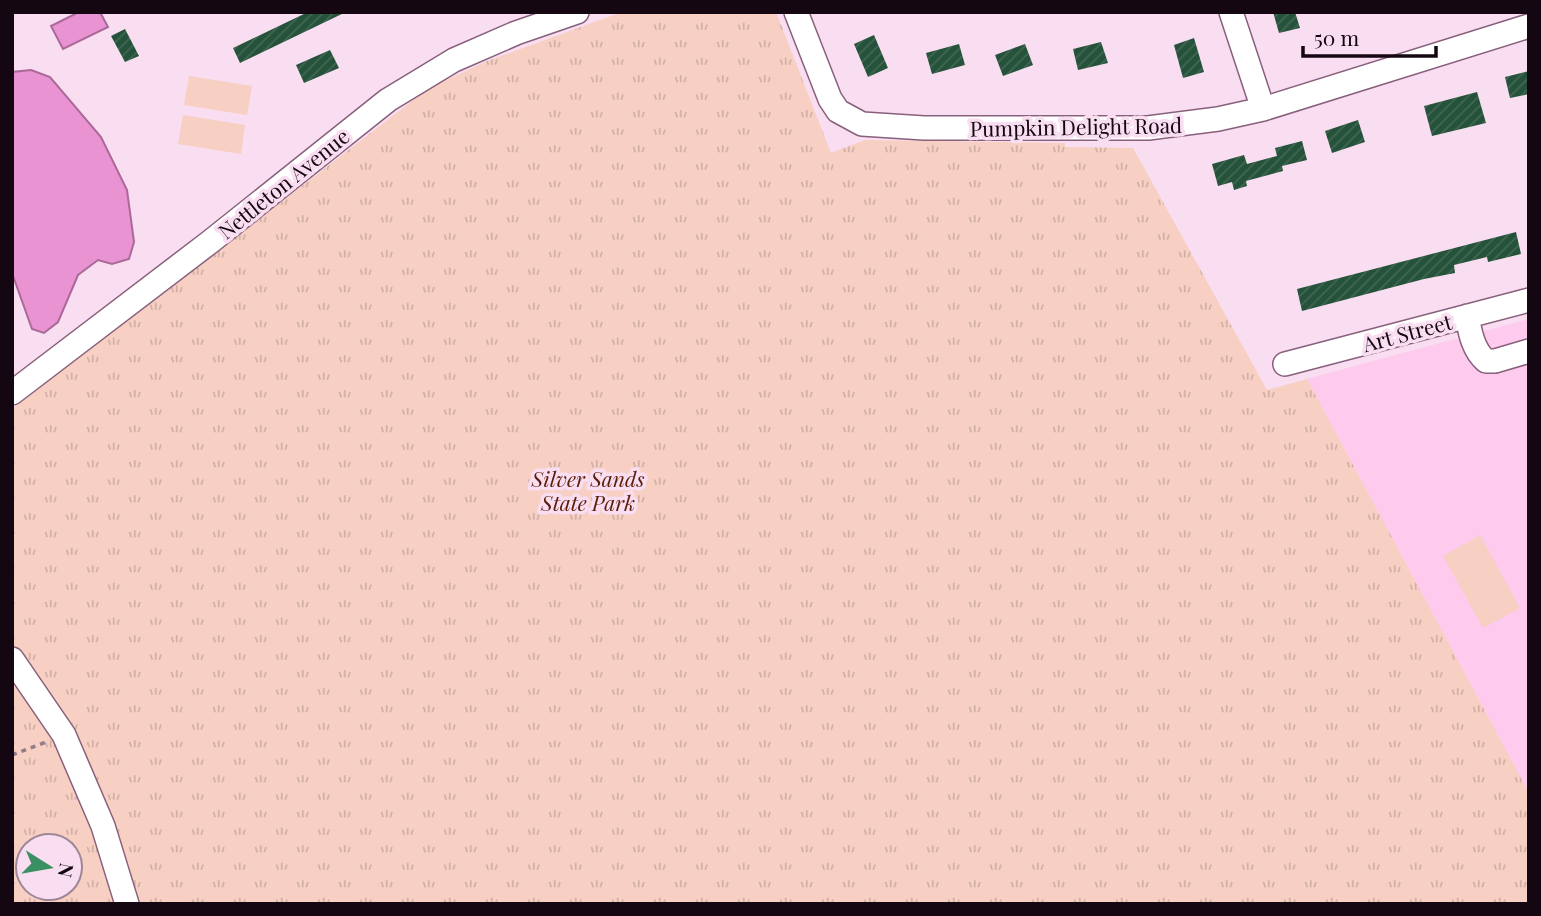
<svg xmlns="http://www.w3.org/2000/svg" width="1541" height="916" font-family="'Playfair Display',serif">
<defs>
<pattern id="grass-tufts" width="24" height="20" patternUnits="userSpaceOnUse" patternTransform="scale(1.75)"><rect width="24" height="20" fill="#f7cfc3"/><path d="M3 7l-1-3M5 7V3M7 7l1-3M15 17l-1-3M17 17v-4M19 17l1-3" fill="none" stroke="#d3b0a6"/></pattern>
<pattern id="building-hatch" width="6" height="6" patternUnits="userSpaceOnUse" patternTransform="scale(1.75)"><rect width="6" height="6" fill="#25523a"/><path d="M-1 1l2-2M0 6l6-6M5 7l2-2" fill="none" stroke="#436653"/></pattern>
</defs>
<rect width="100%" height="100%" fill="#f9ddf0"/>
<path fill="#fecaee" d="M1529,319V793L1307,379Z"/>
<path fill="url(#grass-tufts)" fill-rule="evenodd" d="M622,12H776L831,153L865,140L1065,143V147L1133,148L1267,390L1307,379L1529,793V904H12V409L429,88L487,61ZM28,846H70V888H28Z"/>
<path fill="#f7cfc3" d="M189,76L252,86L247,115L184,105Z
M183,115L245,125L241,154L178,144Z
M1480,535L1520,608L1483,628L1443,556Z"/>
<path fill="#ea93d2" stroke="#aa6998" stroke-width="2" d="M79,12H100L108,27L63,49L51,26Z
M31,70L50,77L101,137L127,190L134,242L129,259L112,264L98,260L78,275L58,322L44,333L32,329L12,273V72Z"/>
<path fill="url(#building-hatch)" d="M308,12H346L240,63L233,48Z
M1273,12H1295L1300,28L1279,33Z
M125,29L139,56L125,62L111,36Z
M874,35L888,68L868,77L854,44Z
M1194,38L1204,72L1183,78L1174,45Z
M1101,42L1108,63L1078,70L1073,49Z
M959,44L965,65L932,74L926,53Z
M1025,44L1033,65L1003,76L995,55Z
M330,50L339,68L304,83L296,65Z
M1529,71V94L1510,98L1505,77Z
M1477,92L1486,123L1432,136L1424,106Z
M1358,120L1365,142L1332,153L1325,131Z
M1302,141L1307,160L1282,166L1283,171L1246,181L1247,186L1234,190L1232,182L1218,186L1212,164L1244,155L1247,164L1277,156L1275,148Z
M1516,232L1521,254L1488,262L1487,257L1454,265L1455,273L1424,279L1302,311L1297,289Z"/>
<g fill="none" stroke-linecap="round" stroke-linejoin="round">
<defs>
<path id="minor" d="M796,12L830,99L838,111L862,124L924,128H1148L1218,119L1263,109L1529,26
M1231,12L1263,109
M1467,316C1470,332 1473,350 1486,361H1495L1529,351
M1285,364L1529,300
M12,393L210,242L388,100L454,60L516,33L577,12
M12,659L64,735L103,826L127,904"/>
</defs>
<use href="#minor" stroke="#88607c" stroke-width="26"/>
<path stroke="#917c8b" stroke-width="3.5" stroke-dasharray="5 5" stroke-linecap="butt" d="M12,755L46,742"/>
<use href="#minor" stroke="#fff" stroke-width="23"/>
</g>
<g text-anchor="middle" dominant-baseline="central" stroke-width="7" stroke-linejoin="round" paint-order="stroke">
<g font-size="21" fill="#150711" stroke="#f9ddf0">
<text transform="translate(1076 126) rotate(-1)">Pumpkin Delight Road</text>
<text transform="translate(283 183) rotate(-39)">Nettleton Avenue</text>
<text transform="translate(1407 332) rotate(-15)">Art Street</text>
</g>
<g font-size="21" font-style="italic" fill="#5b1d08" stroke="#f9ddf0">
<text x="588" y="478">Silver Sands<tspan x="588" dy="24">State Park</tspan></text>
</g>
</g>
<rect width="1541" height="916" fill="none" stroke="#150711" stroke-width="28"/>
<g transform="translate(49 867) rotate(101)"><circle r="33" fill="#f9ddf0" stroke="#9e8797" stroke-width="2"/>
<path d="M0-5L12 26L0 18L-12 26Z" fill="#3b9063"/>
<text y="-10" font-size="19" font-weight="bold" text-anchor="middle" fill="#150711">N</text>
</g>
<path d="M1303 46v10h133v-10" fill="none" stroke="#150711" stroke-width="3.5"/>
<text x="1314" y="46" font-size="21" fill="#150711" stroke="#f9ddf0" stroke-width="5" paint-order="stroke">50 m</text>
</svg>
